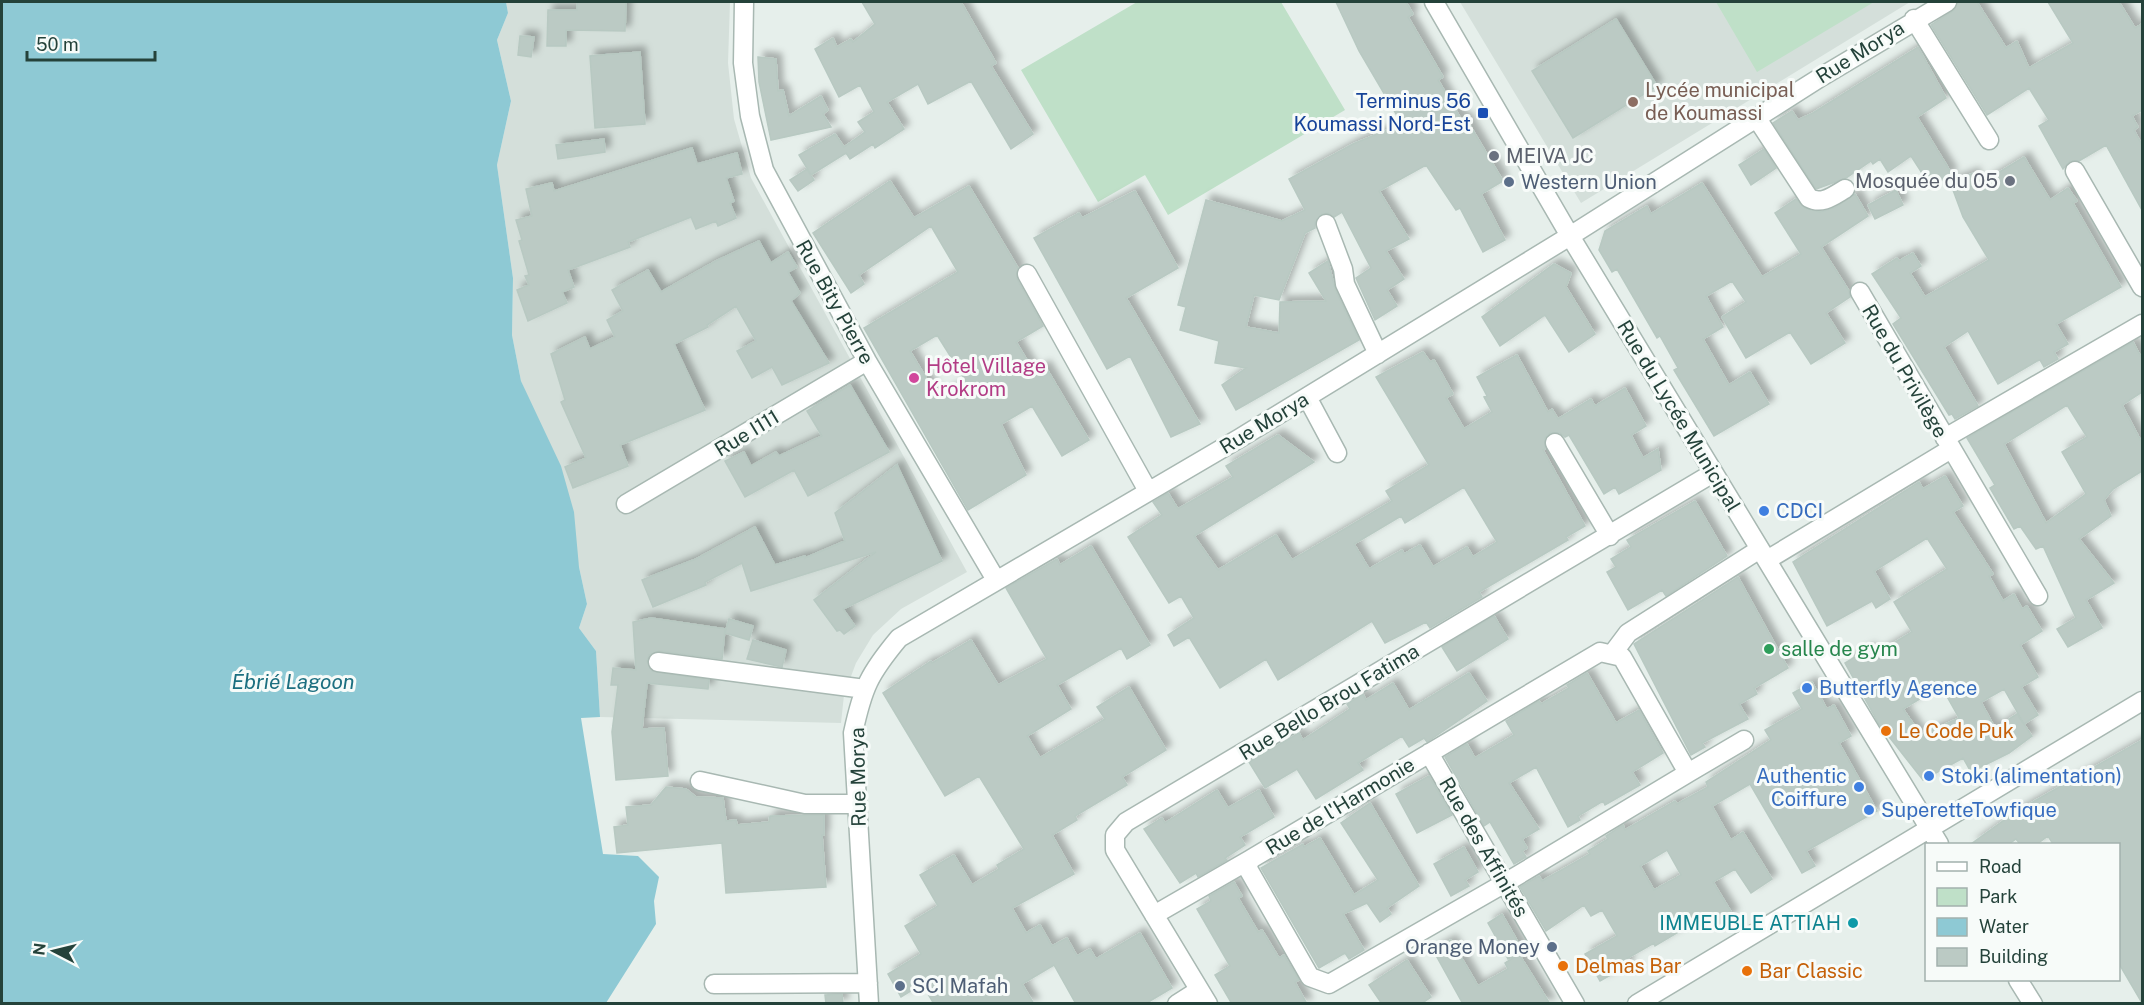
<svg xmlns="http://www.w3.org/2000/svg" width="2144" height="1005" font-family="'Public Sans',sans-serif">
<defs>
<filter id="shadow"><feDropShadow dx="5.5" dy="-5.5" stdDeviation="3" flood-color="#0004"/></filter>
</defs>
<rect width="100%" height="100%" fill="#e6efeb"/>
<path fill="#d4dfda" d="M506,2H730L728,63L734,119L751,178L967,572L901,609L873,635L856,663L844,695L841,723L600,717L596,651L579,628L587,604L579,567L537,420L521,381L512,335L513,278L497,165L511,101L497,40L508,13Z
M1460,2H1910L1581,203Z"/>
<path fill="#bfe0c8" d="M1137,2H1281L1345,110L1168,215L1145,175L1098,202L1021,70Z
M1716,2H1715H1874L1757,72Z"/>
<path fill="#8ec9d4" d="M2,2H506L508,13L497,40L511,101L497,165L513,278L512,335L521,381L561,466L574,512L579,567L587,604L579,628L596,651L600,717L581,718L603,854L638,856L659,877L654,901L656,924L606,1003H2Z"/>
<path fill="#bbcac4" stroke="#b8c9c2" stroke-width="1.5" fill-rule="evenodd" filter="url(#shadow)" d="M577,2H626L625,31L566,30V46H547L548,10H577Z
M862,2H961L996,63L991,66L1033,134L1011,149L971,81L928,104L918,84L887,102L904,129L875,148L873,144L850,159L846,153L811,175L799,155L835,134L844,147L865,132L858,122L874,112L860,85L839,97L815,49L833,38L837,47L851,39L853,42L875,24Z
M1336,2H1406L1413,14L1408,17L1443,77L1438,80L1461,119L1465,117L1503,181L1481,194L1505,240L1483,252L1460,208L1456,210L1426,165L1379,191L1409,239L1386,251L1404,279L1387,290L1397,306L1375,320L1356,278L1371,268L1342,212L1334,217L1328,213L1322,214L1315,222V228L1305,233L1279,300L1254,295L1246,327L1279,333L1280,302L1326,301L1309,273L1328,261L1335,289L1359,340L1236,410L1222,385L1246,368L1215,363L1219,341L1180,330L1186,307L1178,305L1206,200L1282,221L1305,210L1289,179L1353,144L1402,124L1359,51Z
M1958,2H1977L2006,48L2017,41L2029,68L2073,43L2048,2H2119L2135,28L2142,24V110L2132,116L2138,127L2134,130L2142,145V210L2106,145L2079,161H2070L2063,169L2039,126L2049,120L2029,88L1987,115L1931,25L1953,11Z
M1616,19L1657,86L1573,138L1532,71Z
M520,36L534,37L531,57L518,55Z
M1918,47L1946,98L1917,117L1952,174L1931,187L1911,156L1888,172L1880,159L1873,164L1871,161L1846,178L1816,189L1773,123L1792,111L1798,120L1813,113Z
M640,52L645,124L595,128L590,56Z
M758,57L776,59L778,91L783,90L789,116L821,96L828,110L823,114L831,127L771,140L759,82Z
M604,139L605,152L558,159L556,145Z
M692,148L697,164L737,153L742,174L726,178L734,201L730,203L736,218L718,226L716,221L696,229L691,217L628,242L630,247L568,270L574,287L562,292L567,303L528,321L517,290L529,285L525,276L529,275L519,241L522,240L516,220L532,216L526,189L552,183L554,191Z
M1764,149L1776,168L1751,185L1739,165Z
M2024,157L2050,200L2068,188L2077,201L2073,203L2121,287L2056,324L2068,344L2054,352L2058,359L2044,367L2040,360L2037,361L1998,384L1968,331L1944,347L1978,406L1955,419L1952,414L1949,415L1893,324L1901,318L1872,274L1897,258L1899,261L1913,253L1921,266L1910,273L1925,297L1989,260L1963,217L1950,182L1974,173L1978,185Z
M807,169L814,180L798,191L790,180Z
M890,181L914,218L969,186L1018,268L1017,279L1043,326L1016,342L1034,372L1045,366L1089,440L1062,456L1032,406L1015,416L1001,424L1026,475L968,510L864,328L958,272L931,226L859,275L864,284L851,293L813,233ZM937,335L966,381L938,398L910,351Z
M1702,183L1762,277L1801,254L1775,213L1796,199L1805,208L1820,212L1836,207L1855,194L1868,216L1821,247L1849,291L1850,297L1826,313L1845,343L1811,364L1790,332L1746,358L1722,317L1746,302L1732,281L1706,296L1723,327L1703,339L1729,385L1750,372L1769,404L1714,436L1674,370L1678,368L1660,336L1657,338L1617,269L1612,272L1599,250L1605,231L1647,206L1651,214Z
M1896,190L1903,205L1875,219L1868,205Z
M1135,191L1178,268L1126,298L1200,424L1171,437L1130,356L1107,369L1034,238L1079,213L1082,218Z
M759,241L771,263L788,252L797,267L788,272L800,293L791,301L829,363L782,385L772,367L752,378L737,351L756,341L736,306L707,325L708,327L674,344L705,410L620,445L628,466L573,488L565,467L586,458L561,402L565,400L551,354L585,337L590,349L615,337L607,320L623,311L612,290L648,270L661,292L716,261Z
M1554,264L1571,273L1566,287L1595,334L1569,352L1545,315L1500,346L1482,317Z
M2133,342L2142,359V392L2122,405L2142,443V471L2113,489L2104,500L2111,516L2079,539L2114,583L2086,600L2102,628L2068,647L2057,629L2076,618L2043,546L2036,549L2020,526L2014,529L1990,488L1995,485L1967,438ZM2067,405L2087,437L2062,452L2086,494L2046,523L2004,444Z
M1423,352L1430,362L1434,360L1453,394L1446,398L1464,429L1492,412L1484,397L1487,396L1477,377L1517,355L1548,412L1552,409L1558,419L1591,399L1595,406L1625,388L1646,426L1631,435L1643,458L1658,449L1661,470L1619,494L1615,487L1604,494L1569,435L1565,437L1560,433H1550L1545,438V449L1543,450L1585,526L1566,537L1568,540L1479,592L1482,597L1430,628L1426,622L1385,643L1372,621L1278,680L1266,659L1220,688L1189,637L1174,646L1168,635L1194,618L1181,596L1169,603L1128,537L1162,515L1153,502L1168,493L1178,509L1233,477L1226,466L1278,435L1314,462L1194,536L1218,570L1276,535L1292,560L1392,501L1386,491L1429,465L1376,377ZM1464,487L1497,542L1473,557L1467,547L1433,567L1420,545L1404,554L1402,550L1369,569L1354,544L1401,516L1405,523Z
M850,385L889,452L808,496L794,470L745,497L725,461L744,452L751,466L776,452L779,456L822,436L807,411Z
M897,465L942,561L843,609L855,626L844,634L840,630L837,631L814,600L876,552L751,591L742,563L705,582L706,585L653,607L642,580L696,559L755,527L775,565L805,556V558L845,541L835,513Z
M1945,476L1963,506L1953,512L1993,574L1989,576L2003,601L2014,594L2022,609L2027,606L2042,631L2020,645L2038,677L2021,687L2038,715L2024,724L2004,689L1981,702L1995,728L2017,714L2032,736L2009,753L1971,772L1963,758L1923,780L1879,724L1845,663L1870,648L1874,655L1912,632L1894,602L1947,569L1927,538L1874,571L1890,599L1876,608L1872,601L1827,626L1793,562L1919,482L1923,489ZM1941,686L1959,718L1921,735L1903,709Z
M1695,501L1727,556L1666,596L1662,590L1628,610L1607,572L1616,567L1611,559L1631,547L1627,540Z
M1091,546L1150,645L1127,659L1121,648L1057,685L1071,709L1027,736L1040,758L1105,719L1097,707L1129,687L1166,750L1122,777L1127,785L1075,816L1077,820L1052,835L1074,874L1012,908L1026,933L1040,925L1052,946L1067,938L1077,956L1090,949L1096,959L1140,933L1172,988L1145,1004H1076L1054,965L1022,984L1034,1004H934L922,984L901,997L888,974L921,954L905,926L938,906L920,875L954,855L972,885L999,869L997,865L1024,849L979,776L945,796L883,693L931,661L932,663L971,640L998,685L1047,659L1006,588L1057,559L1060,565Z
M1738,577L1788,668L1754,688L1757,694L1739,704L1748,719L1702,743L1705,747L1691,755L1634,644Z
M1494,616L1508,639L1457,671L1442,647Z
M651,618L725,629L722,659L659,651L649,655L647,661L652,671L709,680L708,689L647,683L642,729L664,728L668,776L616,780L612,732L618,685H611L613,668L636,670L633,622Z
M729,619L753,626L749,640L725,633Z
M753,640L786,650L782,667L747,659Z
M1469,673L1487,701L1427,742L1424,738L1409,747L1402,736L1358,763L1363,770L1316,799L1297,769L1265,788L1249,762L1299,733L1303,740L1350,709L1347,704L1363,694L1366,700L1393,683L1409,710Z
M1587,673L1616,723L1639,710L1663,753L1632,772L1640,785L1605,805L1603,801L1578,816L1580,820L1568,827L1536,767L1509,783L1539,829L1522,839L1527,848L1522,851L1526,857L1514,864L1490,822L1484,826L1445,757L1467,744L1475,758L1514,735L1506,721L1539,701L1541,704L1569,688L1567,685Z
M1812,682L1827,709L1834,705L1851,736L1839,743L1877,811L1806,851L1815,866L1802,873L1750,784L1712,806L1731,840L1743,832L1772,879L1751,893L1735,869L1713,882L1733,915L1714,927L1707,915L1655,946L1654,943L1626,959L1629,965L1600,981L1585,954L1617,936L1602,910L1591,916L1584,905L1546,931L1520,887L1539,876L1542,881L1590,854L1588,851L1608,839L1606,836L1623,825L1625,830L1675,801L1677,804L1708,787L1706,782L1771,740L1765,730L1802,709L1793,693ZM1667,850L1681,875L1654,890L1640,866Z
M2142,740V1003L2118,962V844H2053L2048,836L2037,844H2020L2016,839L2009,844H1971L2017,811Z
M1429,776L1452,815L1417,833L1396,794Z
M666,787L686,789L696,797L723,798L726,821L736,820L737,825L769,822L770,816L824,815V835H822L826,887L726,893L722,843L617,853L614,827L628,825L626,807L651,805Z
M1217,790L1228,808L1259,790L1274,817L1240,837L1245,845L1225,858L1227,860L1198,877L1196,873L1180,883L1144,829L1162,818L1165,823Z
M1370,803L1419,886L1387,908L1391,914L1380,922L1367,903L1343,914L1364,950L1349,959L1345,953L1319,968L1261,868L1303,844L1304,847L1320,838L1354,895L1378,880L1341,823Z
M1464,847L1478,872L1465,880L1469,886L1451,896L1434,864Z
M1234,882L1242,896L1238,898L1258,932L1262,930L1279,958L1284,955L1299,980L1295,982L1307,1004H1232L1215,975L1230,966L1197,909L1211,901L1209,896Z
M1502,914L1523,951L1508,959L1488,923Z
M1451,940L1478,986L1508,969L1505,963L1519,954L1550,1004H1463L1433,950Z
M1407,960L1431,997L1421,1004H1382L1369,985Z
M842,994L843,1004H826L825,995Z"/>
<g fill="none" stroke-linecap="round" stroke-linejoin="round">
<defs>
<path id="minor" d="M744,2L743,63L750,116L764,170L867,361L996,580
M1434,2L1570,236L1939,844
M1914,19L1989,140
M1756,117L1809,198C1822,205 1833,196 1845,189
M2075,171L2142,287
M1326,224L1343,269L1345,284L1378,354
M1027,274L1148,491
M1860,292L2038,596
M1307,397L1337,453
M1945,438L2142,324
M1555,443L1610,536
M626,504L867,361
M1767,560L1951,449
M1600,652L1622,657L1688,773L1505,883L1329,984L1310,977L1247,867L1251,859Z
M1613,653L1628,633L1760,549
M658,662L865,689
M1429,753L1575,1004
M1688,773L1744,740
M700,781L805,804H857
M1154,915L1251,859
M2018,980L2033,1004
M714,984L868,983
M869,1004L853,733C863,687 869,674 899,638L1240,438L1570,236L1821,77L1947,2
M1177,1004L1199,990
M1208,1004L1115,850V835L1126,822L1713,473
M1637,1004L2142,701"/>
</defs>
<use href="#minor" stroke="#a8b8b2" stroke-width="21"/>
<use href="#minor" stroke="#fff" stroke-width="18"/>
</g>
<circle fill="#8d6e63" stroke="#f7fbf9" stroke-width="2" cx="1633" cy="102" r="6"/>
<rect fill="#1a4fb4" stroke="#f7fbf9" stroke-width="2" x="1477" y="107" width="12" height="12" rx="3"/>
<g fill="#6b7280" stroke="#f7fbf9" stroke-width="2">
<circle cx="1494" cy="156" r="6"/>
<circle cx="2010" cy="181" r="6"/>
</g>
<g fill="#5c6f8a" stroke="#f7fbf9" stroke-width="2">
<circle cx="1509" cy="182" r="6"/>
<circle cx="1552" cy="947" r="6"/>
<circle cx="900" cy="986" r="6"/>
</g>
<circle fill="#d1479c" stroke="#f7fbf9" stroke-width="2" cx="914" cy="378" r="6"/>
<g fill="#3f7fe0" stroke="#f7fbf9" stroke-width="2">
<circle cx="1764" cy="511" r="6"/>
<circle cx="1807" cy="688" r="6"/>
<circle cx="1929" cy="776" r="6"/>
<circle cx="1859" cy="787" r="6"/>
<circle cx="1869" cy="810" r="6"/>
</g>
<circle fill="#2e9e5b" stroke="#f7fbf9" stroke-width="2" cx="1769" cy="649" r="6"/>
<g fill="#e8710a" stroke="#f7fbf9" stroke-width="2">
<circle cx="1886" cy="731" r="6"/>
<circle cx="1563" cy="966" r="6"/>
<circle cx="1747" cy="971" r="6"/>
</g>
<circle fill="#0f9aa8" stroke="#f7fbf9" stroke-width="2" cx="1853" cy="923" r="6"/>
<g text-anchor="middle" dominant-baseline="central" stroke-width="6" stroke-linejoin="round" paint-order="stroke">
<g font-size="20" fill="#24423a" stroke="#f7fbf9">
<text transform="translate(1860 52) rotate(-32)">Rue Morya</text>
<text transform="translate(835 302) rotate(61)">Rue Bity Pierre</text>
<text transform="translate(1905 371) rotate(60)">Rue du Privilège</text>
<text transform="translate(1679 416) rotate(59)">Rue du Lycée Municipal</text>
<text transform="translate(1264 423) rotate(-31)">Rue Morya</text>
<text transform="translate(747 433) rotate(-31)">Rue I111</text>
<text transform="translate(1329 702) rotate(-31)">Rue Bello Brou Fatima</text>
<text transform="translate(858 777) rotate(-91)">Rue Morya</text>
<text transform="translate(1340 806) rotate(-31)">Rue de l'Harmonie</text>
<text transform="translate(1484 847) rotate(60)">Rue des Affinités</text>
</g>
<g font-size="20" fill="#785e54" stroke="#f7fbf9" text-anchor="start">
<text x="1645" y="90">Lycée municipal<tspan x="1645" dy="23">de Koumassi</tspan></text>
</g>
<g font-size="20" fill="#164399" stroke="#f7fbf9" text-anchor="end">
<text x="1471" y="101">Terminus 56<tspan x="1471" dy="23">Koumassi Nord-Est</tspan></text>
</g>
<g font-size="20" fill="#5b616d" stroke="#f7fbf9" text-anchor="start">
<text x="1506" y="156">MEIVA JC</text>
<text x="1998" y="181" text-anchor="end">Mosquée du 05</text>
</g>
<g font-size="20" fill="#4e5e75" stroke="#f7fbf9" text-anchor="start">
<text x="1521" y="182">Western Union</text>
<text x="1540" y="947" text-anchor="end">Orange Money</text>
<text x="912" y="986">SCI Mafah</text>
</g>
<g font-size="20" fill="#b23c85" stroke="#f7fbf9" text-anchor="start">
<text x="926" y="366">Hôtel Village<tspan x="926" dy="23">Krokrom</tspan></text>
</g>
<g font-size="20" fill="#366cbe" stroke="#f7fbf9" text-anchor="start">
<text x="1776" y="511">CDCI</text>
<text x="1819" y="688">Butterfly Agence</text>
<text x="1847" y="776" text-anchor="end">Authentic<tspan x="1847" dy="23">Coiffure</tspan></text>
<text x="1941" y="776">Stoki (alimentation)</text>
<text x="1881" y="810">SuperetteTowfique</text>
</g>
<g font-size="20" fill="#27864d" stroke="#f7fbf9" text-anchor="start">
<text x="1781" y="649">salle de gym</text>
</g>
<g font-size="20" fill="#c56008" stroke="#f7fbf9" text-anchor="start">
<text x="1898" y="731">Le Code Puk</text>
<text x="1575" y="966">Delmas Bar</text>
<text x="1759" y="971">Bar Classic</text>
</g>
<g font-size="20" fill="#0d838f" stroke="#f7fbf9" text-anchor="end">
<text x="1841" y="923">IMMEUBLE ATTIAH</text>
</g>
<g font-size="21" font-style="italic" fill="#1c6f80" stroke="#f7fbf9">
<text x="293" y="681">Ébrié Lagoon</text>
</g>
</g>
<rect width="2144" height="1005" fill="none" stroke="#24423a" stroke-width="6"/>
<rect x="1925" y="843" width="195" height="138" fill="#f7fbf9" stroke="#a3b1ad" stroke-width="1.5"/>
<rect x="1937" y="862" width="30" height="9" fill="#ffffff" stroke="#a3b1ad" stroke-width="1.5"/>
<text x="1979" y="873" font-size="18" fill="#24423a">Road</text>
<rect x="1937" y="888" width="30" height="18" fill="#bfe0c8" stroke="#a3b1ad" stroke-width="1.5"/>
<text x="1979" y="903" font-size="18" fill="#24423a">Park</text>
<rect x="1937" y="918" width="30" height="18" fill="#8ec9d4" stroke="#a3b1ad" stroke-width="1.5"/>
<text x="1979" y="933" font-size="18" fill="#24423a">Water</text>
<rect x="1937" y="948" width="30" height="18" fill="#bbcac4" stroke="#a3b1ad" stroke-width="1.5"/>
<text x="1979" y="963" font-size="18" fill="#24423a">Building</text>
<g transform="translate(54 951) rotate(277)" stroke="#f7fbf9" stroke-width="4.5" paint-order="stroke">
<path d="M0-4.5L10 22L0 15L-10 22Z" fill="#24423a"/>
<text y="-9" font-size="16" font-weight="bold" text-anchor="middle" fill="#24423a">N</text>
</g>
<path d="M27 51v9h128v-9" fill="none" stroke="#24423a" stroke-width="3"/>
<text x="36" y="51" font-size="18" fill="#24423a" stroke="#f7fbf9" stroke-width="4.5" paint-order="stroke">50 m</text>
</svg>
